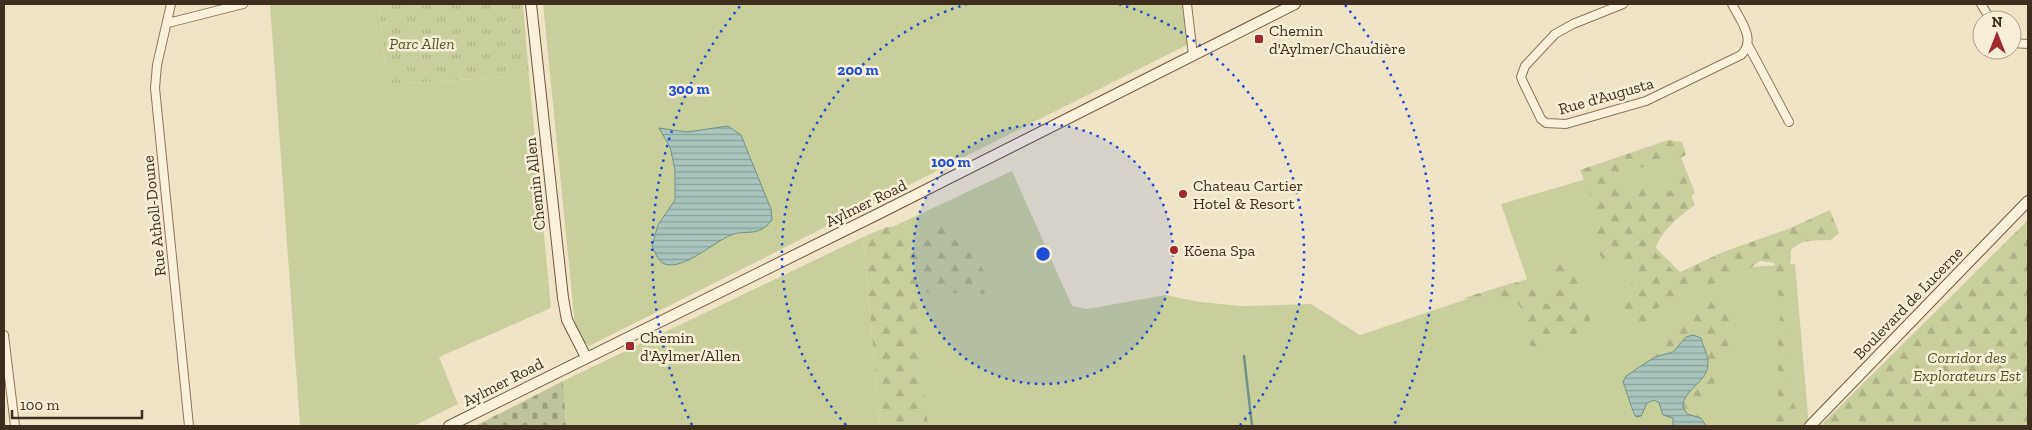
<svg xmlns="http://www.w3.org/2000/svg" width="2032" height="430" font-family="'Zilla Slab',serif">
<defs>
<pattern id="forest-firs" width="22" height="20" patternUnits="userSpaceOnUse" patternTransform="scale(1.25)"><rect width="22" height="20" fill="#c9cf9b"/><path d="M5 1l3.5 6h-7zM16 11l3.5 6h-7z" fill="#aeb285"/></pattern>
<pattern id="cemetery-stones" width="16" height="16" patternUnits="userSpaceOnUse" patternTransform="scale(1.25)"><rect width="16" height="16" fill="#bfc49a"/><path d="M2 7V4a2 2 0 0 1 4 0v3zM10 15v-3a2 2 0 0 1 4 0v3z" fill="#9ca07d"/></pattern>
<pattern id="park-tufts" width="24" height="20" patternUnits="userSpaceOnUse" patternTransform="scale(1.25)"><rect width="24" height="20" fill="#c9cf9b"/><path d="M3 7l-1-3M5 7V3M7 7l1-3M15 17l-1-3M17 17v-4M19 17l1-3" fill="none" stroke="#aeb285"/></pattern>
<pattern id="water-rules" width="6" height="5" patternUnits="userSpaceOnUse" patternTransform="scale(1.25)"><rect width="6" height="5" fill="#a9c4bc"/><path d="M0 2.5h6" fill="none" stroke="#8ba098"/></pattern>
</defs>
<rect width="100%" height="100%" fill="#f0e4c8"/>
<path fill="#c9cf9b" d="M270,4H379L387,84L529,76L551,308L439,357L458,404L414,426H300Z
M543,4H1189L1193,42L589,346L576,335Z
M1679,152L1695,193L1646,238L1680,272L1795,264L1809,426H910L888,229L1012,171L1072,306L1087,309L1166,295L1200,302L1242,306L1311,304L1360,335L1527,279L1501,204Z
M863,237L880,426H566L563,381Z"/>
<path fill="url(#forest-firs)" d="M1668,140L1682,142L1686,155L1677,160H1659L1623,175L1619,179L1623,190L1633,194L1651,183L1670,191L1676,185L1675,177L1684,176L1695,205C1678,217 1661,231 1654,251L1676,274L1723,252L1788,229L1830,210L1839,233L1831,240C1815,241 1804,238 1791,250L1790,273L1786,284L1791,337L1790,384L1792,401L1803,420L1797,426H1770L1778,397V334L1781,313L1779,295L1775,289L1777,271L1774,263L1760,261L1736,279L1689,288L1671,299L1657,308L1651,316L1648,327L1643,334L1633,332L1626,319L1608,308L1634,280L1631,269L1618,262L1603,260L1595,246C1602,216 1591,198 1580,170Z
M2028,220V426H1820Z
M939,223C969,243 982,260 992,294L921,292L918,327L928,426H880L863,237L887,227L908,226L909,248Z
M1558,255L1574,264C1577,285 1591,306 1590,326L1573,336L1542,343L1531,349L1526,334L1522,309L1516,302L1506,298H1497L1489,302L1463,298L1516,282L1533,290L1540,301L1549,305L1553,281L1547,265Z
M1720,296L1728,298L1733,306C1728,320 1730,334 1728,349C1727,358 1722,362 1719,370C1712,386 1709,401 1701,418L1692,417L1683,407V401L1690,390L1687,337L1673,352L1655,357L1669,335L1711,299Z"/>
<path fill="url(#cemetery-stones)" d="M563,381L566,426H475Z"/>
<path fill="url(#park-tufts)" d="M379,4H523L529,76L387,84Z"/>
<path fill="url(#water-rules)" stroke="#6f938a" d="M728,126L741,135L771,209L772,220C758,238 747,229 731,235C713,243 688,266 669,265C658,264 656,254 652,246L658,225L675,200V170L670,147L659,128L687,132Z
M1693,335L1701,338C1703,346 1708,355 1708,362C1709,383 1683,388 1683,407L1687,414L1701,418L1706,426H1673V418L1663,415L1659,403L1654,400L1647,403L1641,416L1636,417C1633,414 1626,389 1623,382L1626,376L1644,364L1655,357L1673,352L1686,337Z"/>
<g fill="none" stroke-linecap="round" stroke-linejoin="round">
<path stroke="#6f938a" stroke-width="2.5" d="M1244,356L1252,426"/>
<defs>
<path id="street" d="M171,4L157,65L155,88L189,426
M1187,4L1193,55
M1623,4L1573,24L1555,34L1525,66L1521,77L1523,82L1541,119L1546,123L1566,124L1646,101L1741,55C1757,40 1740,20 1732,4
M1981,4L1991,20
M168,23L243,4
M2012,43L2028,44
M1748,45L1789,122
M4,335L15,426"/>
<path id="secondary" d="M531,4L563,298L567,320L586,357
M449,426L878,214L1295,4
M1810,426L2028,201"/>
</defs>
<use href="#street" stroke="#8d765c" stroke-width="10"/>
<use href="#secondary" stroke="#6f573f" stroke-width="12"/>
<use href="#street" stroke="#faf1dc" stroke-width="8"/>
<use href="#secondary" stroke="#faf1dc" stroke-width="10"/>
</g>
<circle cx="1043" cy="254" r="130" fill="#1d4ed8" fill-opacity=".12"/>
<g fill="none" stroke="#1d4ed8" stroke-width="2.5" stroke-dasharray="2.5 5">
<circle cx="1043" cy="254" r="130"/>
<path d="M846 425A261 261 0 0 1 967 4M1119 4A261 261 0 0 1 1240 425"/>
<path d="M692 425A391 391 0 0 1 741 5M1345 5A391 391 0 0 1 1394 425"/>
</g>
<g fill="#9e2a2b" stroke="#f7eed8" stroke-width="2">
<rect x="1254" y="34" width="10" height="10" rx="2.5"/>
<circle cx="1183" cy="194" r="5"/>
<circle cx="1174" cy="250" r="5"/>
<rect x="625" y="341" width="10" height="10" rx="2.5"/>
</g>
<g text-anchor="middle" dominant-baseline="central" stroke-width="5" stroke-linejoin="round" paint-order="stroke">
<g font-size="16" fill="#3d2e20" stroke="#f7eed8" text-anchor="start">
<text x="1269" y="30">Chemin<tspan x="1269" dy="18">d'Aylmer/Chaudière</tspan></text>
<text x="1193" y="185">Chateau Cartier<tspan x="1193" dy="18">Hotel &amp; Resort</tspan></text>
<text x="1184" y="250">Kōena Spa</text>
<text x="640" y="337">Chemin<tspan x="640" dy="18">d'Aylmer/Allen</tspan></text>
</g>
<g font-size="16" font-style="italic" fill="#4d5a26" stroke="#f7eed8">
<text x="422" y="43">Parc Allen</text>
<text x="1967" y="357">Corridor des<tspan x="1967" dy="18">Explorateurs Est</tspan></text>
</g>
<g font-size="16" fill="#3d2e20" stroke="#f7eed8">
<text transform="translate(1606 96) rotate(-16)">Rue d'Augusta</text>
<text transform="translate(535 184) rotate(-96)">Chemin Allen</text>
<text transform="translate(866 203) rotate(-26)">Aylmer Road</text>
<text transform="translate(154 216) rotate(-96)">Rue Atholl-Doune</text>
<text transform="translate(1908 303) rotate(-46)">Boulevard de Lucerne</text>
<text transform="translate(503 382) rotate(-27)">Aylmer Road</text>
</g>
</g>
<circle cx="1043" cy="254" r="8" fill="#1d4ed8" stroke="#f7eed8" stroke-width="2.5"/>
<g font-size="15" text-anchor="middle" font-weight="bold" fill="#1d4ed8" stroke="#f7eed8" stroke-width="5" stroke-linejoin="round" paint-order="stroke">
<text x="858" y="75">200 m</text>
<text x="689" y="94">300 m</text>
<text x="951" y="167">100 m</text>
</g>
<rect width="2032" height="430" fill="none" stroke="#3d2e20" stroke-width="10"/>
<g transform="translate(1997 35)"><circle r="24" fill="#f7eed8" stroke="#ada18e"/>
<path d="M0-4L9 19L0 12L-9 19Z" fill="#9e2a2b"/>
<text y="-8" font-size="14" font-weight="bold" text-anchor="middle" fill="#3d2e20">N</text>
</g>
<path d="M12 410v8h130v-8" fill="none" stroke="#3d2e20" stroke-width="2.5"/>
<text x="20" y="410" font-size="15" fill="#3d2e20" stroke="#f7eed8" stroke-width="4" paint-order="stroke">100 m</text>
</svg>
